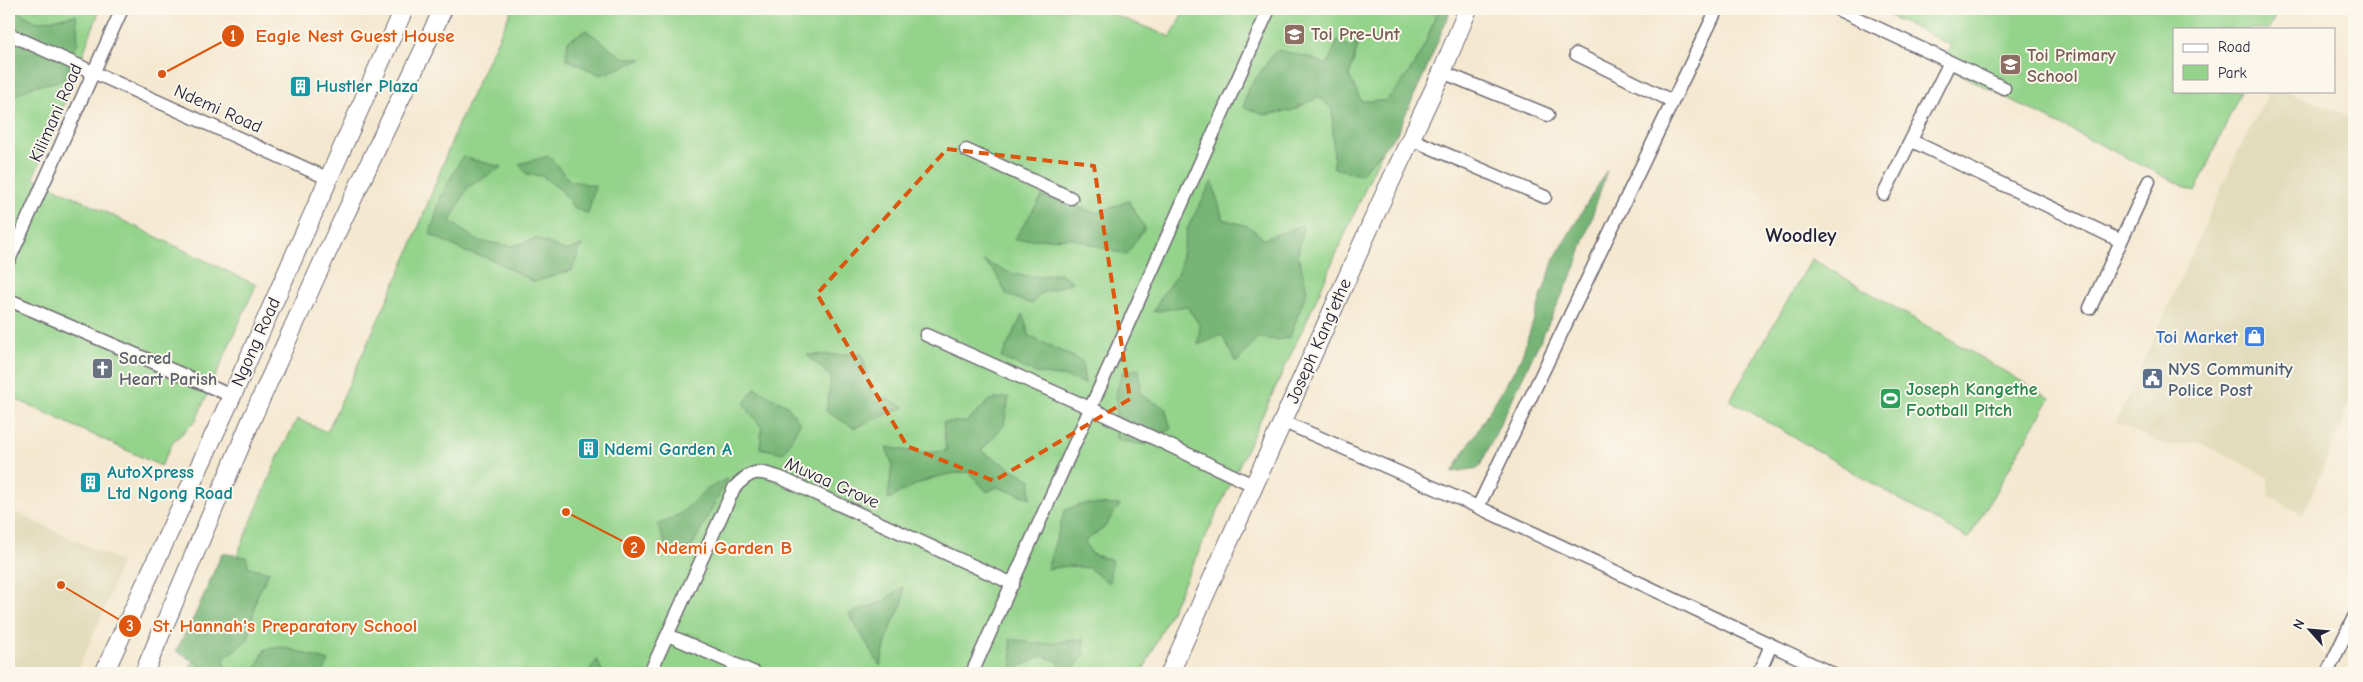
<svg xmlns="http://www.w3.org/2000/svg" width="2363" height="682" font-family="'Comic Neue',sans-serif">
<rect width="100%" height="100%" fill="#fbf7ec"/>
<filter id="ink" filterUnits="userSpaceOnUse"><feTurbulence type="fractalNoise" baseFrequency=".02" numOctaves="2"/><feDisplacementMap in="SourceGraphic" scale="10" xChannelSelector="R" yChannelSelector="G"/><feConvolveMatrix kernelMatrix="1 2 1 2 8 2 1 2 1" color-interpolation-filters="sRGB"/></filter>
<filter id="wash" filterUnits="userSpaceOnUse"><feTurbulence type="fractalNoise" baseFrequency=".0096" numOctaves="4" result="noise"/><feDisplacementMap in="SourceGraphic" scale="20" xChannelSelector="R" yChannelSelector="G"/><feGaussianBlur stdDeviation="1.12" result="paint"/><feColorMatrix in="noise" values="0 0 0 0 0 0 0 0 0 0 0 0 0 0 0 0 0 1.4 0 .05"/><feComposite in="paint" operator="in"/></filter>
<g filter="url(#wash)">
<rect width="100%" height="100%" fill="#f4e8d0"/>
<path fill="#e1dcbb" d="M2270,91H2286L2354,118V394L2303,515L2269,496L2268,477L2236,460L2198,442L2166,446L2116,422L2239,149Z
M9,509L121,562L105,608L76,673H9Z"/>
<path fill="#93d38a" stroke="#5a7a62" d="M9,9H100L49,144L33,177L256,285L196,420L173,442L161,466L9,396Z
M512,9H1099L1171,37L1184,9H1445L1307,320L1142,673H188L279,455L297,419L327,432L409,252L459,122Z
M1875,9H2278L2269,29H2174V91H2241L2195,192L1941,65L1951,45Z
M1812,259L2050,398L1968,539L1730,400Z"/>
<path fill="#76b576" stroke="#4c6c58" d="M9,9H13L37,22L76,15L78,41L65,80L34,86L9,98Z
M1431,9H1451L1425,72L1396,135L1360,175L1334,168L1332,108L1318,97L1291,111L1264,115L1244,107L1247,91L1276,50L1309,57L1327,65L1338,40L1349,47L1359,41L1349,76L1361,101H1385C1409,79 1426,47 1435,16Z
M586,30L622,57L643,59L601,75L566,59L568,41Z
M549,156L569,180L595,186L588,214L573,207L561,190L542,176L527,174L519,164Z
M462,157L502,167L468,187L450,221L478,241L514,246L537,238L566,251L582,245L572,270L534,282L491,259L466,252L430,234L442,194Z
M1607,170L1576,266L1479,468L1452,472L1520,361L1554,259Z
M1212,181L1223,219L1248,226L1264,239L1303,225L1298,254L1307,290L1290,337L1278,340L1257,338L1236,363L1222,335L1198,345L1200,326L1187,306L1153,312L1164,292L1179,272L1187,229Z
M1042,196L1096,213L1129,201L1145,228L1126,255L1071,238L1014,240Z
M983,261C1016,276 1023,280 1060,273L1073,282L1040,294L1032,304L1007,295L995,272Z
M1023,314L1029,336L1082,361L1085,384L1066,377L1036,373L1001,358Z
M862,354L872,392L905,407L854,428L826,411L831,377L807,355Z
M1139,369L1141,395L1165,408L1171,429L1145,445L1116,440V393L1122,372Z
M755,388L787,405L800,423L784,453L760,448L762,428L744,404Z
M1009,397L1004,425L981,451L1031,480L1030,498L997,487L987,492L969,472C935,474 917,483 888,499L892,463L886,447L920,453L946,451L943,422H967L990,400Z
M728,478L691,548L667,549L658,525L680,514L706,490Z
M1084,504L1120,505L1104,528L1085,541L1091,554L1112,560L1109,583L1089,568L1067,566L1047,569L1065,510Z
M222,553L246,557L249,567L269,572L257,596L248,639L224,659L226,673H201L200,665L176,651L195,615Z
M903,587V602L889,631L880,666L849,614L882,602Z
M1010,639L1042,644L1083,639L1085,655L1070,673H1056L1060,662L1042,656L1013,670Z
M283,647L329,661L323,673H254L265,649Z
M597,660L603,673H588L589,671Z"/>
</g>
<g filter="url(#ink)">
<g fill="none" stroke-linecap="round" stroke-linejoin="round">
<defs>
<path id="street" d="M1837,9L1950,62L1884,194
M9,34L329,179
M1576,54L1672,101
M1950,62L2004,88
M1442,72L1548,115
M1411,139L1545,197
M1912,141L2121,241
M966,150L1071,198
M9,260L122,9
M9,300L232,396
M2090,308L2149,181
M926,335L1090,408L1255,486
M1284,422L1478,507L1831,673
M1478,507L1717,9
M668,635L755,673
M650,673L734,488C752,469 757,470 781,478L1013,584
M972,673L1269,9
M1759,673L1771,645
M2327,673L2354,617"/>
<path id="secondary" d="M104,673L232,396L404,9
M144,673L253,416L324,259L443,9
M1170,673L1381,202L1442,72L1468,9"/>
</defs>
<use href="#street" stroke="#6c676f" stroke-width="15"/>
<use href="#secondary" stroke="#6c676f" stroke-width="20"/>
<use href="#street" stroke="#fff" stroke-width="12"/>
<use href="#secondary" stroke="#fff" stroke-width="18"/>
</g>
</g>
<path fill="none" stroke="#de560e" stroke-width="4" stroke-dasharray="10 6" stroke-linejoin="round" d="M947,149L1094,166L1130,399L994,481L907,446L817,294Z"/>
<defs>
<symbol id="school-square" viewBox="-11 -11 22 22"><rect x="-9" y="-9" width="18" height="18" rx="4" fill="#8d6e63" stroke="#fbf7ec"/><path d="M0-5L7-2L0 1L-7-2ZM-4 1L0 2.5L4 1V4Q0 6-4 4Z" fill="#fff"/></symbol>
<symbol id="building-square" viewBox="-11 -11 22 22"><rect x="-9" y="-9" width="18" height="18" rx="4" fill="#0f9aa8" stroke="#fbf7ec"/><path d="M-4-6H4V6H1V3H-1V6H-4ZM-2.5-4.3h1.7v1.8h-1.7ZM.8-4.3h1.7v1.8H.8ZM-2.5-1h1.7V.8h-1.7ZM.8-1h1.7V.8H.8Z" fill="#fff"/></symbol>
<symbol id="shop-square" viewBox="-11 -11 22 22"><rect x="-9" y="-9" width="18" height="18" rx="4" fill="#3f7fe0" stroke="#fbf7ec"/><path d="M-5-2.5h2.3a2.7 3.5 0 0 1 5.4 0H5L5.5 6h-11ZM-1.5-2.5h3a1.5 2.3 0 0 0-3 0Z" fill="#fff"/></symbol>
<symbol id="church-square" viewBox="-11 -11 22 22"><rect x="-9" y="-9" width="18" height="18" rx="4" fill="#6b7280" stroke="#fbf7ec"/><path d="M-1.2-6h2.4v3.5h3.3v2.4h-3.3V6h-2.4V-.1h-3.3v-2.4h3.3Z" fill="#fff"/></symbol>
<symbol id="civic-square" viewBox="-11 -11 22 22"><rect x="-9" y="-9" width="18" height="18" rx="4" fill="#5c6f8a" stroke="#fbf7ec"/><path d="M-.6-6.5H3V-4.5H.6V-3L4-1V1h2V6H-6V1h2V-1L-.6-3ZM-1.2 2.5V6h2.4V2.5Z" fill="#fff"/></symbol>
<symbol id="stadium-square" viewBox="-11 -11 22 22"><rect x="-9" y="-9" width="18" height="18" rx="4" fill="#2e9e5b" stroke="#fbf7ec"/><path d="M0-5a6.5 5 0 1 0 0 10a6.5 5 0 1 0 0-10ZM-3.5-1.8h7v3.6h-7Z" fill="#fff"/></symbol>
</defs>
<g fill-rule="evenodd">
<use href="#school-square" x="1282" y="22" width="25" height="25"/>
<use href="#school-square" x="1998" y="52" width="25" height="25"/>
<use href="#building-square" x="288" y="74" width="25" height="25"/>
<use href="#shop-square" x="2242" y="324" width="25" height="25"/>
<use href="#church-square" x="90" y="356" width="25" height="25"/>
<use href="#civic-square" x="2140" y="366" width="25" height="25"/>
<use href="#stadium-square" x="1878" y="386" width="25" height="25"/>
<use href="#building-square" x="576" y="436" width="25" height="25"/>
<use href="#building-square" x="78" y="470" width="25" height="25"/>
</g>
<g text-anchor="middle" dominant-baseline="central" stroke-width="4" stroke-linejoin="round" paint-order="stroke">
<g font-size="18" font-weight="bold" fill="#785e54" stroke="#fbf7ec" text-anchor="start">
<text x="1311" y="34">Toi Pre-Unt</text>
<text x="2027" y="55">Toi Primary<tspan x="2027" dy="21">School</tspan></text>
</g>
<g font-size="18" font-weight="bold" fill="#0d838f" stroke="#fbf7ec" text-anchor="start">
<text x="316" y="86">Hustler Plaza</text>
<text x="604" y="449">Ndemi Garden A</text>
<text x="107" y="472">AutoXpress<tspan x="107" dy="21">Ltd Ngong Road</tspan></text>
</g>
<g font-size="18" fill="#22223b" stroke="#fbf7ec">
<text transform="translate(218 109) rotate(24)">Ndemi Road</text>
<text transform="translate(56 113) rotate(-66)">Kilimani Road</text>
<text transform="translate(1319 341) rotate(-66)">Joseph Kang'ethe</text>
<text transform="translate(256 342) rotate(-66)">Ngong Road</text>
<text transform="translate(832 483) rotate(24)">Muvaa Grove</text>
</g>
<g font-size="18" font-weight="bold" fill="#366cbe" stroke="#fbf7ec" text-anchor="end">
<text x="2238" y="337">Toi Market</text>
</g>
<g font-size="18" font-weight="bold" fill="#5b616d" stroke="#fbf7ec" text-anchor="start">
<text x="119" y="358">Sacred<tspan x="119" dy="21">Heart Parish</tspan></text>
</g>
<g font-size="18" font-weight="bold" fill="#4e5e75" stroke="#fbf7ec" text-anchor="start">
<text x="2168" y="369">NYS Community<tspan x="2168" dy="21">Police Post</tspan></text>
</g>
<g font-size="18" font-weight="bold" fill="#27864d" stroke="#fbf7ec" text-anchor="start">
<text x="1906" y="389">Joseph Kangethe<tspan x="1906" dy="21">Football Pitch</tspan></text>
</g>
<g font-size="20" font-weight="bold" fill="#22223b" stroke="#fbf7ec">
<text x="1801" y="235">Woodley</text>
</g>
</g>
<path fill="none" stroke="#de560e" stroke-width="2" d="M162 74L233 36M566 512L634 547M61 585L130 626"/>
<g fill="#de560e" stroke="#fbf7ec" stroke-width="2">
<circle cx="162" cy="74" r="5"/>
<circle cx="566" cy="512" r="5"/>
<circle cx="61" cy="585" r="5"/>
<circle cx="233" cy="36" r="12"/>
<circle cx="634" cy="547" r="12"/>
<circle cx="130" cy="626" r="12"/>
</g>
<g font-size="15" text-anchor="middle" font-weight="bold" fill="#fff">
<text x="233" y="41">1</text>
<text x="634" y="553">2</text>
<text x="130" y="631">3</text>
</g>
<g font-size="19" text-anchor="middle" font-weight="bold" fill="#de560e" stroke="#fbf7ec" stroke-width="4" stroke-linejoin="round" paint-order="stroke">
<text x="355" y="42">Eagle Nest Guest House</text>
<text x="724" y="554">Ndemi Garden B</text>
<text x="285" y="632">St. Hannah's Preparatory School</text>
</g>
<rect width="2363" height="682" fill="none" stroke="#fbf7ec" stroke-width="30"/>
<rect x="2173" y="28" width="162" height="65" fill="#fbf7ec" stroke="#a4a2a5"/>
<rect x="2183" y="44" width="25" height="8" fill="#ffffff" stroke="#a4a2a5"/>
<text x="2218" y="52" font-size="15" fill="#22223b">Road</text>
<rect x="2183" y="65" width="25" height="15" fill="#93d38a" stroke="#a4a2a5"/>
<text x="2218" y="78" font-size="15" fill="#22223b">Park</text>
<g transform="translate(2310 630) rotate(297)" stroke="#fbf7ec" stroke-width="4" paint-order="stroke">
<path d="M0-4L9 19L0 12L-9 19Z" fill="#22223b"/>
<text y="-8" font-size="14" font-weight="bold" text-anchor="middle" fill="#22223b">N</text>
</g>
</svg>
